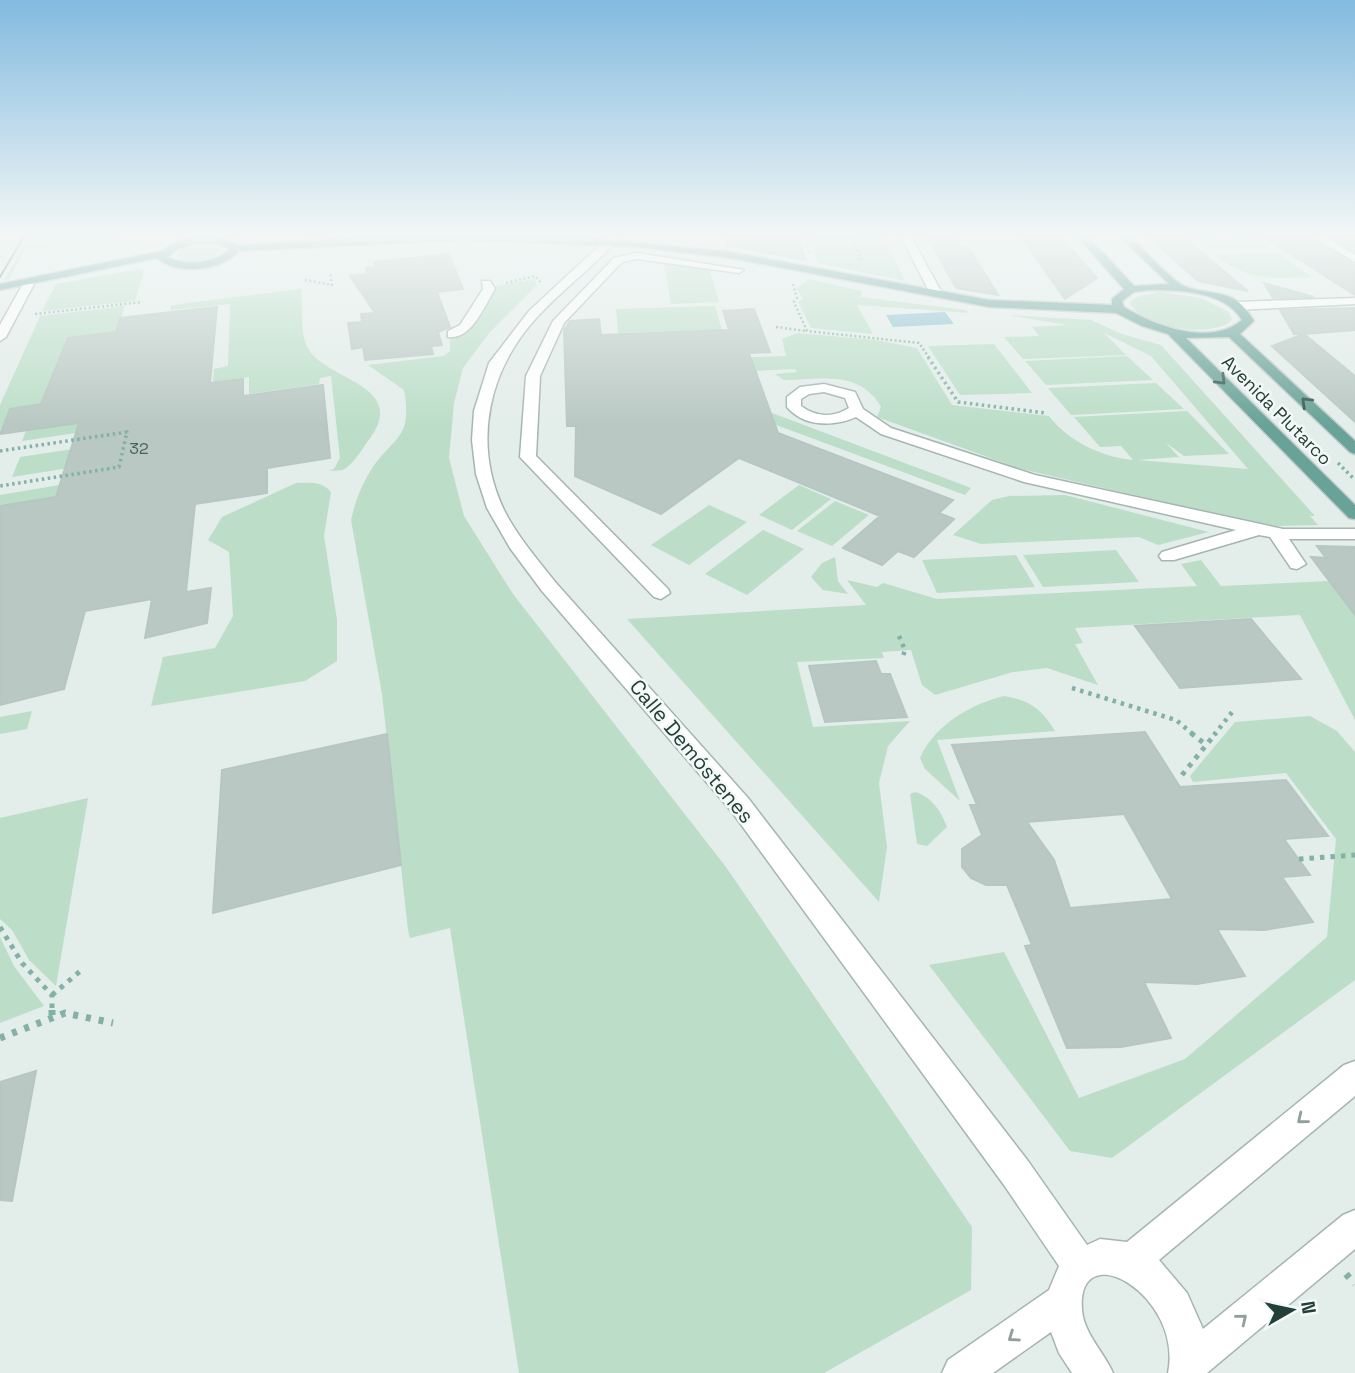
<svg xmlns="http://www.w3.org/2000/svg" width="1355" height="1373" font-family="'Space Grotesk',sans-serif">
<rect width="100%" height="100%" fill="#e3edea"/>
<path fill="#bcdec8" d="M31,233H132L101,249L97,244L25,250L9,279L4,280Z
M810,233H882L905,281L818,263Z
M1190,233H1211L1221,242L1237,241L1227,233H1249L1270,248L1207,249Z
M201,246L217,247L221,251C211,261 189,264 176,256L183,250Z
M1277,253L1312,277C1267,278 1251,282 1213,254Z
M664,264L709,269L719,302L671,304Z
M139,269L144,271L135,301L42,311L56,284Z
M535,279L537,285L490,332L463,368L454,403L449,458L464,516L513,594L726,867L972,1227L971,1290L824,1373H519L450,928L410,938L408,930L382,694L351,520C355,502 361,486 371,470C394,435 413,440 404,390L368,365L444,356L450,351V339C478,331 482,311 496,286Z
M808,279L862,291L860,297L966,310L969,313L857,305L873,334L811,328L798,302L803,299L797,289Z
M301,289C303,305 300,328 306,344C319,381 413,382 368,441C361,451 354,463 343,470L328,471L334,469L340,458L331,376L320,378L319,384L249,394V377L213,382L214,369L228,366L230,304L171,310V306L180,304Z
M1160,292L1201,298L1229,312L1232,320C1214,339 1140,328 1130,303L1136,297Z
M125,306L116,332L68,338L41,404L10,409L0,430V405L40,316Z
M715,306L722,330L618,333L616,309Z
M1009,315L1091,320L1122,334L1161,345L1315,516H1310L1318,525L1277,526L1242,520L1021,469L877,417L881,407C860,369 819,380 784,380L775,374L797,372L795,369L731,372L610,361L786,356L782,339L797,333L876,340L917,348L952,405L1049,416C1068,441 1101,457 1133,460L1121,446L1100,447L1074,417L1187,411L1229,454L1184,456L1166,443L1179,457L1137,460L1248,469L1151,356L1104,333L1126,355L1023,359L1004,337L1039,336L1032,327L1067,325Z
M994,344L1032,393L960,395L928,346Z
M1127,356L1153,380L1046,385L1025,361Z
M1156,383L1184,409L1071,415L1048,388Z
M741,412L772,413L971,488L965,495Z
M80,423L76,433L22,441L26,431Z
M100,445L95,464L12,477L20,457Z
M296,483C309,483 322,481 331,492L324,536L337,620V661L305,681L151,706L163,657L215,648L233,616L229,552L208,540L222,517Z
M59,485L56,497L0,506V495Z
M799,485L831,499L792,530L759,515Z
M1065,495L1209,532L1158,545L1139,537L981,544L953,535L992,500L1009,496Z
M835,501L869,515L832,546L797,531Z
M709,505L747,522L689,565L651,545Z
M763,530L804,549L747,595L705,574Z
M1116,550L1139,582L1043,587L1023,555Z
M1016,555L1035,587L937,593L922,560Z
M835,557L838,581L848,594L823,590L811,577L822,563Z
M1201,560L1221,586L1329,581L1355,616V720L1300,615L1075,628L1083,643L1075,644L1098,685L1047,668L1013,672L935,695L922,685L911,650L882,652L884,658L797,662L813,727L910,721L888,746L879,783L887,847L879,902L627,619L866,605L847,580L877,587L883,583L937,599L1197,586L1181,564Z
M1004,696C1029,700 1042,709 1055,731L937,740L960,801L925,769L920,758C934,726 970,704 1004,696Z
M32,711L27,729L0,734V717Z
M1310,716L1337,731L1355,752V980L1112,1158L1070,1151L929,965L1004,952L1079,1098L1185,1059L1327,937L1336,839L1286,773L1193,782L1190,776L1235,722Z
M915,792C932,797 941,811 947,827L927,846L917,844L910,794Z
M88,798L56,986L29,960L12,930L0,919V818Z
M0,937L14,966L44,1006L0,1023Z"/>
<path fill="#8cc2d2" d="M945,312L954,324L893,327L886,315Z"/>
<path fill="#b9c8c3" stroke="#b6c7c1" stroke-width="2" fill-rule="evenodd" d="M727,233H798L805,260L726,245Z
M925,233H953L961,248H969L998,295L956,288Z
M1018,233H1057L1097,278L1065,299Z
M1144,233H1178L1248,291L1198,281Z
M1258,233H1304L1355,265V295Z
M1326,233H1355V252Z
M449,254L463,289L437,292L450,327L438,332L442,345L431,346L433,354L365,360L363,347L352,349L348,323L362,322L361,314L375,313L350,276L367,274L366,268L375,267L374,262Z
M1264,283L1314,297L1273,298Z
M217,307L210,383L243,379V396L323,385L330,458L267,468V493L195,504L186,592L211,588L207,623L145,638L152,599L85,611L64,689L0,705V506L56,497L79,423L0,434L10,409L41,404L68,338L116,332L120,318Z
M1355,308V330L1304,334L1355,376V422L1272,346L1304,334H1294L1280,310Z
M754,309L770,352L749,353L778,433L953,500L939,513L954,519L914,557L898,551L882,565L843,548L880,516L739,458L661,514L575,476L576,426H567L564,330L570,321L599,319L601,335L729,330L723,311Z
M1317,546L1355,547V615L1311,557L1326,558Z
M1251,619L1301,679L1180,688L1135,626Z
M876,661L881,674H890L907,717L825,722L809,666Z
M1145,732L1180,787L1286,780L1328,836L1284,839L1310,875L1282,877L1313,922L1264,930L1217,929L1245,976L1197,984L1144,982L1171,1038L1121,1047L1067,1048L1025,946L1032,945L1007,885H986L971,878L962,867V849L982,835L970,805H977L952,745ZM1124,814L1172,899L1070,908L1054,860L1027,822Z
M387,734L401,865L213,913L222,770Z
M36,1071L12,1201L0,1200V1082Z"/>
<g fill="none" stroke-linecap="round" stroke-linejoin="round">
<defs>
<path id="minor" d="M224,233H242L207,244L202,241Z
M613,233H624C598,263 565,287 539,315C489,368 472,441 503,508C516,535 537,559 556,583L748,798L1028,1161L1087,1245L1100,1239L1127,1242L1344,1065L1355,1061V1096L1159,1260L1187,1293L1203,1329L1343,1215L1355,1210V1249L1207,1373H1168C1184,1295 1076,1233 1082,1310C1084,1334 1104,1352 1113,1373H1072L1059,1353L1051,1332L993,1373H942L948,1360L1049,1290L1059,1266L1004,1185L732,812L542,591L510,548L487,508L476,474L472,440L474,411L489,363L529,311Z
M899,233H909L943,295L941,297L931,295Z
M1307,233H1320L1355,255V262Z
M637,253L744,270L739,273L637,259L622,262L564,323L540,376L536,456L668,589L670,593L661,599L654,597L520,457L526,376L553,321L614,258Z
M482,281H490L495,289C484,306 472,340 448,337V331L460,325L483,289Z
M24,282L34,284L6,337L0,341V325Z
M1355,298V304L1236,310L1230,306L1236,302Z
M824,384L855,392L863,409L891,428L1035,475L1283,529H1355V539H1289L1306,564L1297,569L1291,568L1270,537L1259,535L1174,560H1162L1159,556L1162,552L1236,530L1024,482L881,434L856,417C834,427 804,427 787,407V397L800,387ZM824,392L845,398L849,408C833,418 816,417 801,406V399L809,394Z"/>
<path id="major" d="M1074,233H1085L1134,286L1169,284L1116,233H1127C1139,245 1171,280 1184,286C1214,298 1233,285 1254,321L1240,334L1355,441V454L1350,452L1229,337L1186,338L1355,505V519L1349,518L1168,334L1142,326L1116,313L989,307L730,258L638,247L466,240L239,251C221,271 178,276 157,258L0,290V284L162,251C181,235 216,232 238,245L408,235L580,237L730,252L989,300L1112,305V299L1124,289ZM196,244H219L230,249C215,263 187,267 168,257L178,249ZM1149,290C1178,290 1225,291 1242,320C1210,347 1155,326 1124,307L1122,301L1134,292Z"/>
</defs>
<use href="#minor" stroke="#a6b5b1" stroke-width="3"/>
<use href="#major" stroke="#c1c9c8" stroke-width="3"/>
<path stroke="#84b1a6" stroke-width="2.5" stroke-dasharray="2 2.5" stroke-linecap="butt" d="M804,233L809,253
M851,233L862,262
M806,239L852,237
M305,280L332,285L330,273
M506,283L535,276L542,284
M793,284L797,298L794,302L807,331L919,343L930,359
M35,314L142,302
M776,327L806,331"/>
<path stroke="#84b1a6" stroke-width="3.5" stroke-dasharray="2.5 3.5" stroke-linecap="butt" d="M928,357L958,402L1046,413
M0,451L127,432L119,467L0,486
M1338,463L1355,480"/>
<path stroke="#84b1a6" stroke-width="4.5" stroke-dasharray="3.5 5" stroke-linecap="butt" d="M899,636L905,650L903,656
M1072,688L1176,720L1194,735
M1214,735L1233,711"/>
<path stroke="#84b1a6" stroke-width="5" stroke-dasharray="4.5 6" stroke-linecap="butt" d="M1191,733L1205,744
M1182,775L1216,733
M1299,859L1355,855
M0,927L22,963L52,995V1012
M52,995L84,968"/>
<path stroke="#84b1a6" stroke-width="7" stroke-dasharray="5 8" stroke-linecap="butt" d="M52,1010V1018
M0,1038L65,1013L113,1023
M1346,1274L1355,1284"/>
<use href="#minor" fill="#fff" fill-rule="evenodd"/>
<use href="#major" fill="#68a298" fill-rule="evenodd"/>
<path stroke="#5d7a75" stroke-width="2" d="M0,277L26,233"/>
</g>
<defs><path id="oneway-chevron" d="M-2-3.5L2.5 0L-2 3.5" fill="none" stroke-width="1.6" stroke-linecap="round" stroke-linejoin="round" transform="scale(1.75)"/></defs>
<g stroke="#345851">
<use href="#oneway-chevron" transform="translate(1221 380) rotate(45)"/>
<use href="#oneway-chevron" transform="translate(1306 402) rotate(-136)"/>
</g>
<g stroke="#919f9c">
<use href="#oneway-chevron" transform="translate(1302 1119) rotate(141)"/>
<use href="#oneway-chevron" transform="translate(1242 1319) rotate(-39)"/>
<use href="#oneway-chevron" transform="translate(1013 1337) rotate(145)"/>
</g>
<linearGradient id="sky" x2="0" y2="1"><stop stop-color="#83badf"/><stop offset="0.55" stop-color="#f2f7f6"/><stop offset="1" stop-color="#f2f7f6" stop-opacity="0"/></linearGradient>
<rect width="1355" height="426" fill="url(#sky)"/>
<g text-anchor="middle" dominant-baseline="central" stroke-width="5" stroke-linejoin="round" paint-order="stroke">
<g font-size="16" fill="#48615c">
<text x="139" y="448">32</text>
</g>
<g font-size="18" fill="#233f39" stroke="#f4f9f7">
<text transform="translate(1277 410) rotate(45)">Avenida Plutarco</text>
</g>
<g font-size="21" fill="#233f39" stroke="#f4f9f7">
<text transform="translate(692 751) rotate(50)">Calle Demóstenes</text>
</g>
</g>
<g transform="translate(1292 1310) rotate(81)" stroke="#f4f9f7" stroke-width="5" paint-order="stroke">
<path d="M0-5L12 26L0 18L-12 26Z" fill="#233f39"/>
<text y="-10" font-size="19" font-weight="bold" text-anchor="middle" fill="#233f39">N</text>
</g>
</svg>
